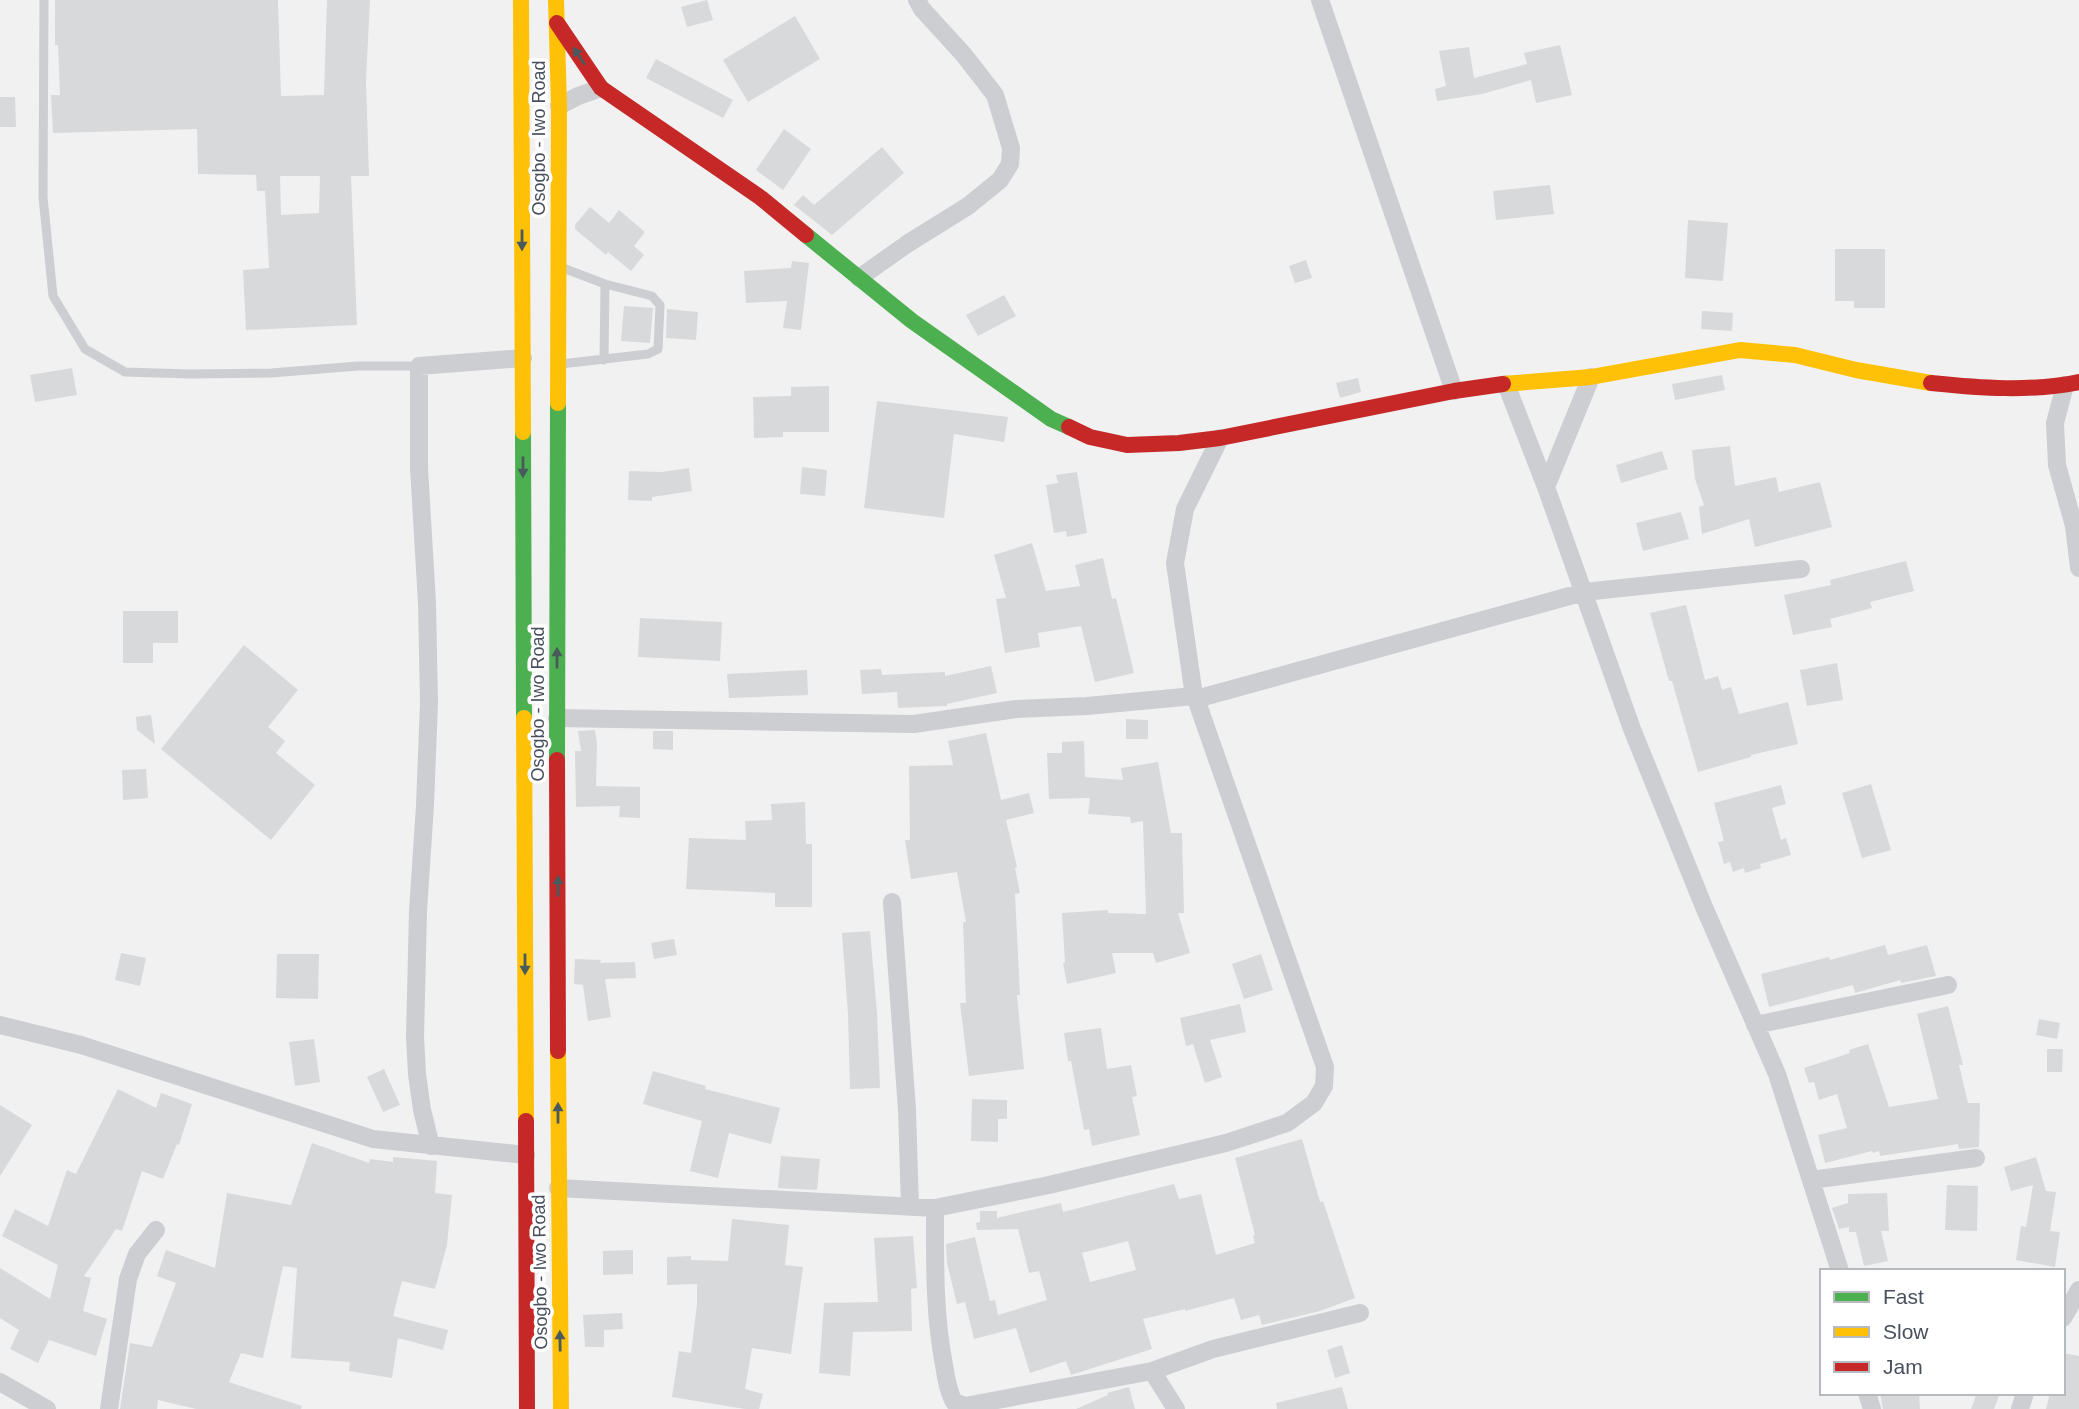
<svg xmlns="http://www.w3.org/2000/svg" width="2079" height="1409" font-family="Arial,sans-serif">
<rect width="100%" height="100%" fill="#f1f1f1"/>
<path fill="#d8d9db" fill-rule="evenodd" d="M55,0H278L281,96L324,95L327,0H370L366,80L369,176H351L357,325L246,330L243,270L269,268L265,191H257L256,175L198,174L197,129L53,133L51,95H60L58,45H55ZM280,176H320L319,213L281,215Z
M707,0L713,20L687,27L681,7Z
M795,16L820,59L748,102L723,60Z
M1560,45L1572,95L1536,103L1531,80L1482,94L1437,101L1435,89L1446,86L1439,51L1469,47L1474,78L1527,64L1524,53Z
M656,59L733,100L723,118L646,78Z
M0,97H15L16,127H0Z
M784,129L811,149L783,190L756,170Z
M882,147L904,173L832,235L794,205L803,195L814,205Z
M1550,185L1554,214L1496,220L1493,191Z
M590,207L609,223L619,210L645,232L634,246L644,255L631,271L608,252L606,255L575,229V225Z
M1688,220L1728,223L1723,281L1685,278Z
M1835,249H1885V308H1854V301H1835Z
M1306,260L1312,278L1295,283L1289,266Z
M792,261L809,263L801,330L783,328L787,301L746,303L744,271L791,268Z
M1004,295L1016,316L978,336L966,315Z
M624,306L653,308L650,343L621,341Z
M667,309L698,312L696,340L666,338Z
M1702,311L1733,313L1732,331L1701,329Z
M72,368L77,395L35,402L30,375Z
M1722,375L1725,390L1675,400L1672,384Z
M1358,378L1361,392L1340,398L1336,383Z
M829,386V432H783V437L754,438L753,397L791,396V387Z
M877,401L1008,417L1004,442L954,434L944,518L864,508Z
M1730,446L1735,486L1776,477L1779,492L1820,482L1832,527L1755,547L1749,519L1702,534L1699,507L1704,505L1695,479L1692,450Z
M1662,451L1668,469L1621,483L1616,465Z
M802,467L827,470L825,496L800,494Z
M689,468L692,491L652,497V501L628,500L629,471L662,472Z
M1077,472L1087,533L1067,537L1066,531L1054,533L1046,485L1058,483L1056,475Z
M1681,512L1689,539L1643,551L1636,523Z
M1032,543L1046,591L1080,586L1075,565L1103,558L1112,599L1116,598L1134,673L1095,682L1081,626L1038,633L1040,647L1005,653L996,599L1006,598L994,555Z
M1906,561L1914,591L1870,602L1872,608L1830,619L1832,627L1793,635L1784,595L1831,585L1830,580Z
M1686,605L1705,680L1718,676L1722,690L1731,687L1739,714L1788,702L1798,744L1751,755V757L1698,772L1672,681H1669L1650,613Z
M123,611H178V643H153V663H123Z
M640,618L722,622L720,661L638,657Z
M244,645L298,690L268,727L285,741L276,753L315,785L271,840L161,749Z
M1837,663L1843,700L1807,706L1800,670Z
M991,666L997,693L947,704V706L898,708L897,692L862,694L860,670L881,669L882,675L945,672V676Z
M807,670L808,695L729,698L727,674Z
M151,715L155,744L137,730L136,717Z
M1126,719L1148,720V739H1126Z
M595,730L597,744L596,786L640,787V818L619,817L620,806L576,807L575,751H581L578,731Z
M653,731H673V750L653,749Z
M986,733L1001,800L1029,793L1034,813L1006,820L1017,867L1015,868L1020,893L1015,894L1020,995H1017L1024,1069L969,1076L960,1003H966L963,922H966L957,872L911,879L905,840H910L909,766L953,765L948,741Z
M1084,741L1085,777L1123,780L1121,768L1158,762L1171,833H1182L1184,913H1178L1190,953L1156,963L1153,953H1112L1116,973L1067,984L1063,963H1065L1062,913L1108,910V913L1146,914L1143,821L1131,823L1130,817L1088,814L1090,798L1049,799L1047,753H1062V742Z
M146,769L148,798L123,800L122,770Z
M1871,784L1891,850L1862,858L1842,793Z
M1781,785L1786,804L1772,808L1781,840L1786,838L1791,855L1760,864L1761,868L1745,873L1744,868L1733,872L1730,862L1724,864L1718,842L1724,841L1714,803Z
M805,802L806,844H812V907H775V893L686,889L689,838L746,840L745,821L772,820L771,804Z
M870,931L877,1013L880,1088L850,1089L848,1014L842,933Z
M674,939L677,955L654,959L651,943Z
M1885,945L1888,955L1927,945L1936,976L1901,983L1900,980L1855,993L1853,985L1769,1007L1761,974L1829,957L1830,960Z
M121,953L146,958L140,986L115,980Z
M277,954H319L318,999L276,998Z
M1261,954L1273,990L1244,999L1232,964Z
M575,959L601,960L600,963L635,962L636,978L605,979L611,1017L588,1021L583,985L574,984Z
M1240,1004L1246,1032L1210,1040L1222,1077L1205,1083L1193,1044L1186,1046L1180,1018Z
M1948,1006L1963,1065H1959L1968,1103H1980L1979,1147L1959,1149L1958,1144L1880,1156L1879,1151L1873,1153L1872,1151L1825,1163L1818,1135L1847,1128L1837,1094L1819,1100L1814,1082L1809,1083L1804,1068L1850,1053L1849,1050L1868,1044L1889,1107L1938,1099L1917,1014Z
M2039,1019L2060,1023L2057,1039L2036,1035Z
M1101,1028L1107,1069L1131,1065L1137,1096L1132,1097L1140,1135L1092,1146L1089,1129L1084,1130L1071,1061H1068L1064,1033Z
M314,1039L320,1082L295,1086L289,1042Z
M2047,1049H2063L2062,1072H2047Z
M384,1069L400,1105L383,1112L367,1077Z
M653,1071L706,1086L705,1089L780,1108L771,1144L729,1133L718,1178L690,1171L702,1121L643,1104Z
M118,1089L156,1108L161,1093L192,1104L179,1145L177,1144L163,1179L142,1171L122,1231L116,1229L84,1276L91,1278L83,1311L107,1319L96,1356L49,1340L38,1363L10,1349L19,1330L0,1318V1268L50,1299L58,1265L2,1236L15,1209L48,1226L67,1170L76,1174Z
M972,1099L1007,1100V1119H998V1142L971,1141Z
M0,1105L32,1125L0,1176Z
M1302,1139L1320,1202L1323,1201L1355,1298L1320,1311L1262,1325L1259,1315L1241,1320L1234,1298L1185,1311V1309L1143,1319L1152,1349L1071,1375L1066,1361L1030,1373L1016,1328L974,1339L965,1302L957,1304L947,1263L946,1244L975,1237L990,1301L995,1300L998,1315L1047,1300L1039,1271L1029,1273L1018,1229L977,1230L976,1223L980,1222V1211H997V1218L1061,1203L1063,1212L1174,1184L1179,1199L1201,1194L1216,1255L1255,1243L1253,1236L1255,1235L1235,1158ZM1128,1241L1136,1270L1090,1282L1082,1253Z
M312,1143L369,1163L370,1159L393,1162V1157L437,1161L435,1193L452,1195L447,1245L435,1289L402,1281L393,1316L448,1330L443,1350L398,1338L392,1378L349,1371L350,1362L291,1358L297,1268L283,1266L263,1358L241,1353L229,1382L302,1406L301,1409H196L158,1400L157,1409H120L130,1343L152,1347L176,1283L157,1276L166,1250L215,1268L227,1193L291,1205Z
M781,1156L820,1159L817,1190L778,1188Z
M2036,1157L2046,1191L2056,1192L2050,1231L2060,1232L2055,1267L2016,1260L2021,1226L2026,1227L2033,1185L2011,1191L2004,1167Z
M1947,1185L1978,1186L1977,1231L1945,1230Z
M1887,1193L1889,1231H1881L1888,1261L1864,1266L1856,1232H1849V1227L1839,1229L1832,1208L1848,1203V1194Z
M732,1219L789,1225L785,1265L803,1267L791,1354L752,1348L745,1389L763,1394L759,1409H745L672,1397L679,1351L691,1353L697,1304V1284L667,1285V1257L691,1256V1260L728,1261Z
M913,1236L917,1288L911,1289L912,1331L853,1332L850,1376L819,1373L824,1303L878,1302L874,1238Z
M633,1250V1274L603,1275V1251Z
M622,1313L623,1329L604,1330V1347H585L583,1315Z
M1342,1345L1350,1373L1335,1378L1327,1350Z
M2063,1353L2079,1356V1409H2046L2050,1393H2063Z
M1129,1387L1135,1409H1076L1108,1395L1107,1393Z
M1342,1387L1348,1409H1277L1276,1403Z
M1880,1393H1919L1920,1409H1883Z
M1977,1393H2000L1994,1409H1971Z"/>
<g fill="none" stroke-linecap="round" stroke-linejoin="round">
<path stroke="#ccced1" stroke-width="9" d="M44,0L43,197L53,296L85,349L125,372L191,374L271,373L358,366H419
M604,360L605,284
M561,364L648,354L658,349L660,305L652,296L605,284L563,268"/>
<path stroke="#ccced1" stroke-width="18" d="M1320,0L1454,391
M559,106L578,96L601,88
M859,278L907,244L968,206L1000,180L1010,164L1011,148L995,95L964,55L922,9L917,0
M1506,384L1546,487L1632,729L1704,907L1777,1074L1840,1271
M2065,385L2055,423L2057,465L2074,526L2079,568
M1546,487L1591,377
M1194,696L1175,563L1185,509L1220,438
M557,718L914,724L1016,709L1087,706L1194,696L1196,699L1584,592L1801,569
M892,902L907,1110L910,1207
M0,1025L81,1045L373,1139L526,1155
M1755,1025L1948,985
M431,1146L422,1110L417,1074L415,1037L418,911L425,805L429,703L427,603L419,468V366L523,358
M1811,1180L1976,1158
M558,1188L935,1208L1049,1185L1226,1143L1287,1123L1314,1103L1324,1086L1325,1067L1196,699
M935,1208C935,1262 934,1313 944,1365C946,1378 948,1391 954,1402L965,1406L1152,1371L1213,1349L1360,1313
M2063,1318L2079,1290
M1152,1371L1176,1409
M0,1382L47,1409
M1867,1393L1872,1409
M109,1409L128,1279L137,1254L156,1230
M2020,1409L2025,1393"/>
<path stroke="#4caf50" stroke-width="16" d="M806,235L912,321L1051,419L1069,427
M523,432L524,718
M557,760L558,403"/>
<path stroke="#ffc107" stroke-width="16" d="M521,0L523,432
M556,0L559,106L558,403
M1503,384L1591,377L1740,350L1795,355L1856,370L1931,383
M524,718L526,1121
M558,1051L561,1409"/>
<path stroke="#c62828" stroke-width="16" d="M557,23L601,88L761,198L806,235
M1931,383C1979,388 2031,392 2079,382
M1069,427L1090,437L1127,445L1179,443L1220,438L1454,391L1503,384
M557,760L558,1051
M526,1121L527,1409"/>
</g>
<defs><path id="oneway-solid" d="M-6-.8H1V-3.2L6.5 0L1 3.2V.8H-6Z" transform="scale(1.75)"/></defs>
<g fill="#485a5c">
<use href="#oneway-solid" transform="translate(579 56) rotate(-124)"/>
<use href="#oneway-solid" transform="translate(522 240) rotate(90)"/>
<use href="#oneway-solid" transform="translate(523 467) rotate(90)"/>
<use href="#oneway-solid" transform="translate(557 658) rotate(-90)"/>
<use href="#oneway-solid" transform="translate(558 886) rotate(-90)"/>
<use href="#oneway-solid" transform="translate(525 964) rotate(90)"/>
<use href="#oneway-solid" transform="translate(558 1113) rotate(-90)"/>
<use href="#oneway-solid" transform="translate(560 1341) rotate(-91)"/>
</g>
<g text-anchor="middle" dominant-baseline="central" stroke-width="7" stroke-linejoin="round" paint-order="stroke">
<g font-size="18" fill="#48505d" stroke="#fff">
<text transform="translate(539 138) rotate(-90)">Osogbo - Iwo Road</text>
<text transform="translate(538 704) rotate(-90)">Osogbo - Iwo Road</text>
<text transform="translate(540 1272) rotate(-91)">Osogbo - Iwo Road</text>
</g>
</g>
<rect x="1820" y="1269" width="245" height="126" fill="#ffffff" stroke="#b6b9be" stroke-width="2"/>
<rect x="1834" y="1292" width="35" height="10" fill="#4caf50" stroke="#b6b9be" stroke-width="2"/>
<text x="1883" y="1304" font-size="21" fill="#48505d">Fast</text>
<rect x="1834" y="1327" width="35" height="10" fill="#ffc107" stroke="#b6b9be" stroke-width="2"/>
<text x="1883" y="1339" font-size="21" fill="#48505d">Slow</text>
<rect x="1834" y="1362" width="35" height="10" fill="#c62828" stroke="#b6b9be" stroke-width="2"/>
<text x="1883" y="1374" font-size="21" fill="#48505d">Jam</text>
</svg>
